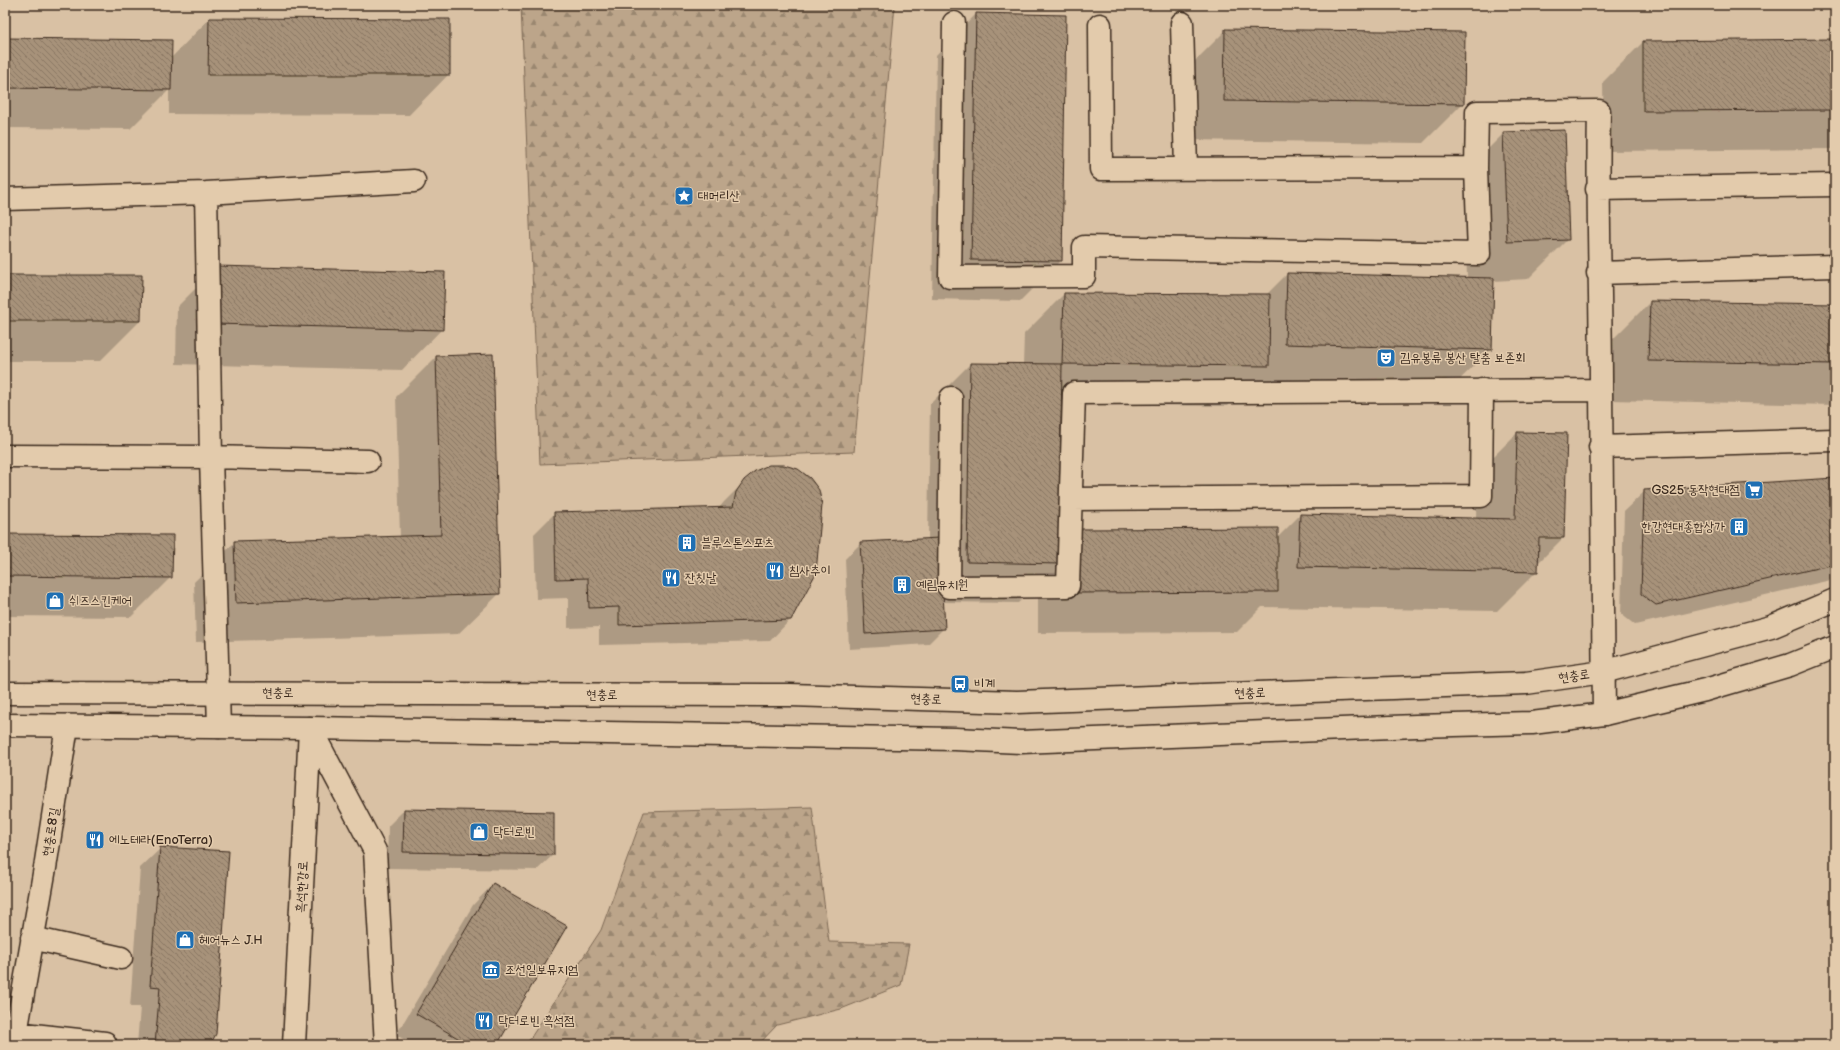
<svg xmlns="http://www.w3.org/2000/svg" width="1840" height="1050" font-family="'Balsamiq Sans','Poor Story',sans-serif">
<defs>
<pattern id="forest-firs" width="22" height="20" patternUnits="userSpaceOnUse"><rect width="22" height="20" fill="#bca58a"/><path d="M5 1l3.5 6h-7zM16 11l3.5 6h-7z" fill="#9a8770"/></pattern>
<pattern id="building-back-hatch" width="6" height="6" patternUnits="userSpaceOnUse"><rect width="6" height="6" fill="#a7927a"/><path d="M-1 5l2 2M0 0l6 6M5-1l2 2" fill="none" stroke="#897763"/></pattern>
</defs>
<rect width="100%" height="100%" fill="#d9c1a4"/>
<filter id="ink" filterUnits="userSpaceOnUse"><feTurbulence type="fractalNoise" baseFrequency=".025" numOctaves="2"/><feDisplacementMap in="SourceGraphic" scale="8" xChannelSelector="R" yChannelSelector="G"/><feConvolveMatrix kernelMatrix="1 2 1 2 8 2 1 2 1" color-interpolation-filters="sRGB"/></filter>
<g filter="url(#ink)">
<path fill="url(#forest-firs)" stroke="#7c6854" d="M521,5H895L854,452L540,464Z
M812,807L829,942L909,944L901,985L841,1009L777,1025L758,1045H526L601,930L644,812Z"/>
<path fill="#0003" d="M976,14L1061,260L1020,301L932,299L936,55Z
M209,19L449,74L409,115L169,114V90L130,129L5,128V39L171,58Z
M1226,30L1463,103L1423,143L1184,140L1186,70Z
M1835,40V149L1604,151L1603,82L1643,42Z
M1504,133L1568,239L1528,279L1493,281L1491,349L1450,389L1249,384L1228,406L1061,404L1058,549L1277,538L1300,515L1476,519L1477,473L1517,433L1563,538L1537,564V571L1497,611L1262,607L1237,632L1038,633V584L1018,603L943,602L944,628L928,644L849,649L845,559L861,543L928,540L930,404L970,364L1023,365L1024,334L1064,294L1266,295L1287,274L1467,278L1464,173Z
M217,267L442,329L402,370L176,364L177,307Z
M5,276L140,321L100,361H5Z
M1650,302L1835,305V405L1609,400L1610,342Z
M436,357L499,594L458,634L196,642L194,582L235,542L400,537L396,397Z
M1835,479V579L1635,625L1621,614L1624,511L1645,491Z
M745,481L790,620L770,641L599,645V627L568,628V598L536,599L534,534L555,513L719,508L724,502Z
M5,535L171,577L131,617L5,616Z
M404,810L553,855L537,870L387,868L388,826Z
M161,848L209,1045H137L140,1007H130L140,868Z
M493,884L496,1045H414L396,1035L473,905Z"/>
<path fill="url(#building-back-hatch)" stroke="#3b2a1e" d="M976,13L1066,15L1062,261L971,260Z
M209,18L450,19V75H208Z
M1225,29L1465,32L1464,104L1224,101Z
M5,38L172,40L171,90L5,88Z
M1835,39V110L1643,111V41Z
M1565,130L1569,240L1507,242L1503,132Z
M217,266L445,272L443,330L215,324Z
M1287,273L1494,278L1492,350L1285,344Z
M5,275H142L141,321H5Z
M1064,293L1270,294L1269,366L1062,364Z
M1650,301L1835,304V364L1648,361Z
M493,354L500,594L236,603L234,541L441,535L436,356Z
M970,363L1062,364L1059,564L967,562Z
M1517,432L1567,433L1564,538H1539L1538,572L1298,567L1300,514L1515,519Z
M769,465H784L798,469L810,478L819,490L822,505L816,573L791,620L619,625V607L589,608L588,578L556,579L554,512L733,507L736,492L744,480L755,471Z
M1835,478V564L1656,605L1641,594L1644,490Z
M1278,528V592L1077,593V529Z
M5,534L173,535L172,578L5,576Z
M940,538L945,629L865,634L860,542Z
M404,809L554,812V855L403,852Z
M160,847L229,851L216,1034L210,1045H155L160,987L150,986Z
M493,883L567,926L497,1045H470L416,1014Z"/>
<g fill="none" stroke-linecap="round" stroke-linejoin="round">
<defs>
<path id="minor" d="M954,23L950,277L1084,276V247L1479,254L1476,168L1477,112L1599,111C1597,204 1601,297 1601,389C1602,497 1602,605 1604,714
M1182,23L1186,169
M1100,25L1101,169L1476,168
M1597,189L1835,185
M206,193L211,457L219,727
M5,199L206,193L414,181
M1598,273L1835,266
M951,398L949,587L1068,586L1074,393L1601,390
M1600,447L1835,440
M5,456L211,457L368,461
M1072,499L1481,496L1482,390
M67,726L45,868L16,1033L105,1043
M310,728L375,851L386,1045
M32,938L121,958
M294,1045L310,729"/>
<path id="major" d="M5,693L790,695L1017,702L1526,683L1603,672L1771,627L1835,600
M5,725L310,728L955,739L1021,742L1416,726L1532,723L1604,714L1705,690L1790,665L1835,647"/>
</defs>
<use href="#minor" stroke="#3b2a1e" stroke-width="25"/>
<use href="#major" stroke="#3b2a1e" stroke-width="25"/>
<use href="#minor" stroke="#e3cbac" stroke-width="22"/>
<use href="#major" stroke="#e3cbac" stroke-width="22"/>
</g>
</g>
<defs>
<symbol id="sight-square" viewBox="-11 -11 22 22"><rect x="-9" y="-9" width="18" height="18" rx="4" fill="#1f6fb2" stroke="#e3cbac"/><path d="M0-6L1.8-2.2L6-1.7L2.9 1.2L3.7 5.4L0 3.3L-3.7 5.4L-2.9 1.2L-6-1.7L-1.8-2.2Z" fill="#fff"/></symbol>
<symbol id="theatre-square" viewBox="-11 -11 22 22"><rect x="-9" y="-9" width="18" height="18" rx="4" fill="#1f6fb2" stroke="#e3cbac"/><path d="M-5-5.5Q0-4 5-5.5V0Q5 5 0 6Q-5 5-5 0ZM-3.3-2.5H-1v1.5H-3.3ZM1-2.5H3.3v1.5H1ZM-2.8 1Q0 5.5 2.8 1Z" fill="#fff"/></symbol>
<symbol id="supermarket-square" viewBox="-11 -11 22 22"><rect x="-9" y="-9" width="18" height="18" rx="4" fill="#1f6fb2" stroke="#e3cbac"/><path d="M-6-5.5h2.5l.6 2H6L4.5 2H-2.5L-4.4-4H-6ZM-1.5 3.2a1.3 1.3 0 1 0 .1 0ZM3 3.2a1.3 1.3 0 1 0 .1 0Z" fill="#fff"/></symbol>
<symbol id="building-square" viewBox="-11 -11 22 22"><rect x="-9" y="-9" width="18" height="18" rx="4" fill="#1f6fb2" stroke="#e3cbac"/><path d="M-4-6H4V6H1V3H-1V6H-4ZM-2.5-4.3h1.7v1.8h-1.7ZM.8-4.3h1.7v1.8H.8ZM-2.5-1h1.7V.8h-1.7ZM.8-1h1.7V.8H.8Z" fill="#fff"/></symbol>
<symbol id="restaurant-square" viewBox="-11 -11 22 22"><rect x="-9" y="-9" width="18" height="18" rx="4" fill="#1f6fb2" stroke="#e3cbac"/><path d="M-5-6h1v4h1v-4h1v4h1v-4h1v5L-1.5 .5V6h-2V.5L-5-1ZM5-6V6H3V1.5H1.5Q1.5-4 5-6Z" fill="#fff"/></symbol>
<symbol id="shop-square" viewBox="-11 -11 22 22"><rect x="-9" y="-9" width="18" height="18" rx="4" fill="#1f6fb2" stroke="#e3cbac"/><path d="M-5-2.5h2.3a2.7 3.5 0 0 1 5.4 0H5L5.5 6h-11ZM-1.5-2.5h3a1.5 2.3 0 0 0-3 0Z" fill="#fff"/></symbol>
<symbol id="bus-square" viewBox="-11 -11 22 22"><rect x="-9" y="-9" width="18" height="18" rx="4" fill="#1f6fb2" stroke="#e3cbac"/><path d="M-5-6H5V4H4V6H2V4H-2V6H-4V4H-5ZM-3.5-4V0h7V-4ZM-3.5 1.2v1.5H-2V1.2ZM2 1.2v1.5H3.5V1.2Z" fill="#fff"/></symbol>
<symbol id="museum-square" viewBox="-11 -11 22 22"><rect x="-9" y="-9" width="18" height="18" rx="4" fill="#1f6fb2" stroke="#e3cbac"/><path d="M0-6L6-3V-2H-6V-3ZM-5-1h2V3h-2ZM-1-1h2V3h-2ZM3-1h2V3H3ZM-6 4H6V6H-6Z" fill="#fff"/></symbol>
</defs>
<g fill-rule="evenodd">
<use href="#sight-square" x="673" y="185" width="22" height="22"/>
<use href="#theatre-square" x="1375" y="347" width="22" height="22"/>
<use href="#supermarket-square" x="1743" y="479" width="22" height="22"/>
<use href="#building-square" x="1728" y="516" width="22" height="22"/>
<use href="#building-square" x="676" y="532" width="22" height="22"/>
<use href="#restaurant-square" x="764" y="560" width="22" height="22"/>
<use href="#restaurant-square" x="660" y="567" width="22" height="22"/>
<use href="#building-square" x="891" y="574" width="22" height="22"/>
<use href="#shop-square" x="44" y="590" width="22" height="22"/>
<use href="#bus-square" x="949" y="673" width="22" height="22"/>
<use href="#shop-square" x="468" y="821" width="22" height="22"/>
<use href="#restaurant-square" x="84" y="829" width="22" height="22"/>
<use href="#shop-square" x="174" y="929" width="22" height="22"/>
<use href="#museum-square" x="480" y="959" width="22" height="22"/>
<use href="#restaurant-square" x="473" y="1010" width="22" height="22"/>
</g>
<g text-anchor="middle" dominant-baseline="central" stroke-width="3" stroke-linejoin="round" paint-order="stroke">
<g font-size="13" fill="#3b2a1e" stroke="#e3cbac" text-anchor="start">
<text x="698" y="196">대머리산</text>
<text x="1400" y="358">김유봉류 봉산 탈춤 보존회</text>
<text x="1740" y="490" text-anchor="end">GS25 동작현대점</text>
<text x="1725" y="527" text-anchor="end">한강현대종합상가</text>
<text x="701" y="543">블루스톤스포츠</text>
<text x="789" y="571">침사추이</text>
<text x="685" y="578">잔칫날</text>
<text x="916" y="585">예림유치원</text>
<text x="69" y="601">쉬즈스킨케어</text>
<text x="974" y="684">비계</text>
<text x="493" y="832">닥터로빈</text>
<text x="109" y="840">에노테라(EnoTerra)</text>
<text x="199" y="940">헤어뉴스 J.H</text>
<text x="505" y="970">조선일보뮤지엄</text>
<text x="498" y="1021">닥터로빈 흑석점</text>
</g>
<g font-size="13" fill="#3b2a1e" stroke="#e3cbac">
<text transform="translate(1574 676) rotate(-8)">현충로</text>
<text x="278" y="693">현충로</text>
<text transform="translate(1250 693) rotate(-2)">현충로</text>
<text x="602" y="695">현충로</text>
<text transform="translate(926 699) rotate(2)">현충로</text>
<text transform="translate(51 832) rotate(-81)">현충로8길</text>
<text transform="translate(302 887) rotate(-87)">흑석한강로</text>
</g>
</g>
<rect width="1840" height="1050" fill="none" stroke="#e3cbac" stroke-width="20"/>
<rect x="10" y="10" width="1820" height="1030" fill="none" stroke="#3b2a1e" stroke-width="1.5" filter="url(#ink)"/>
</svg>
